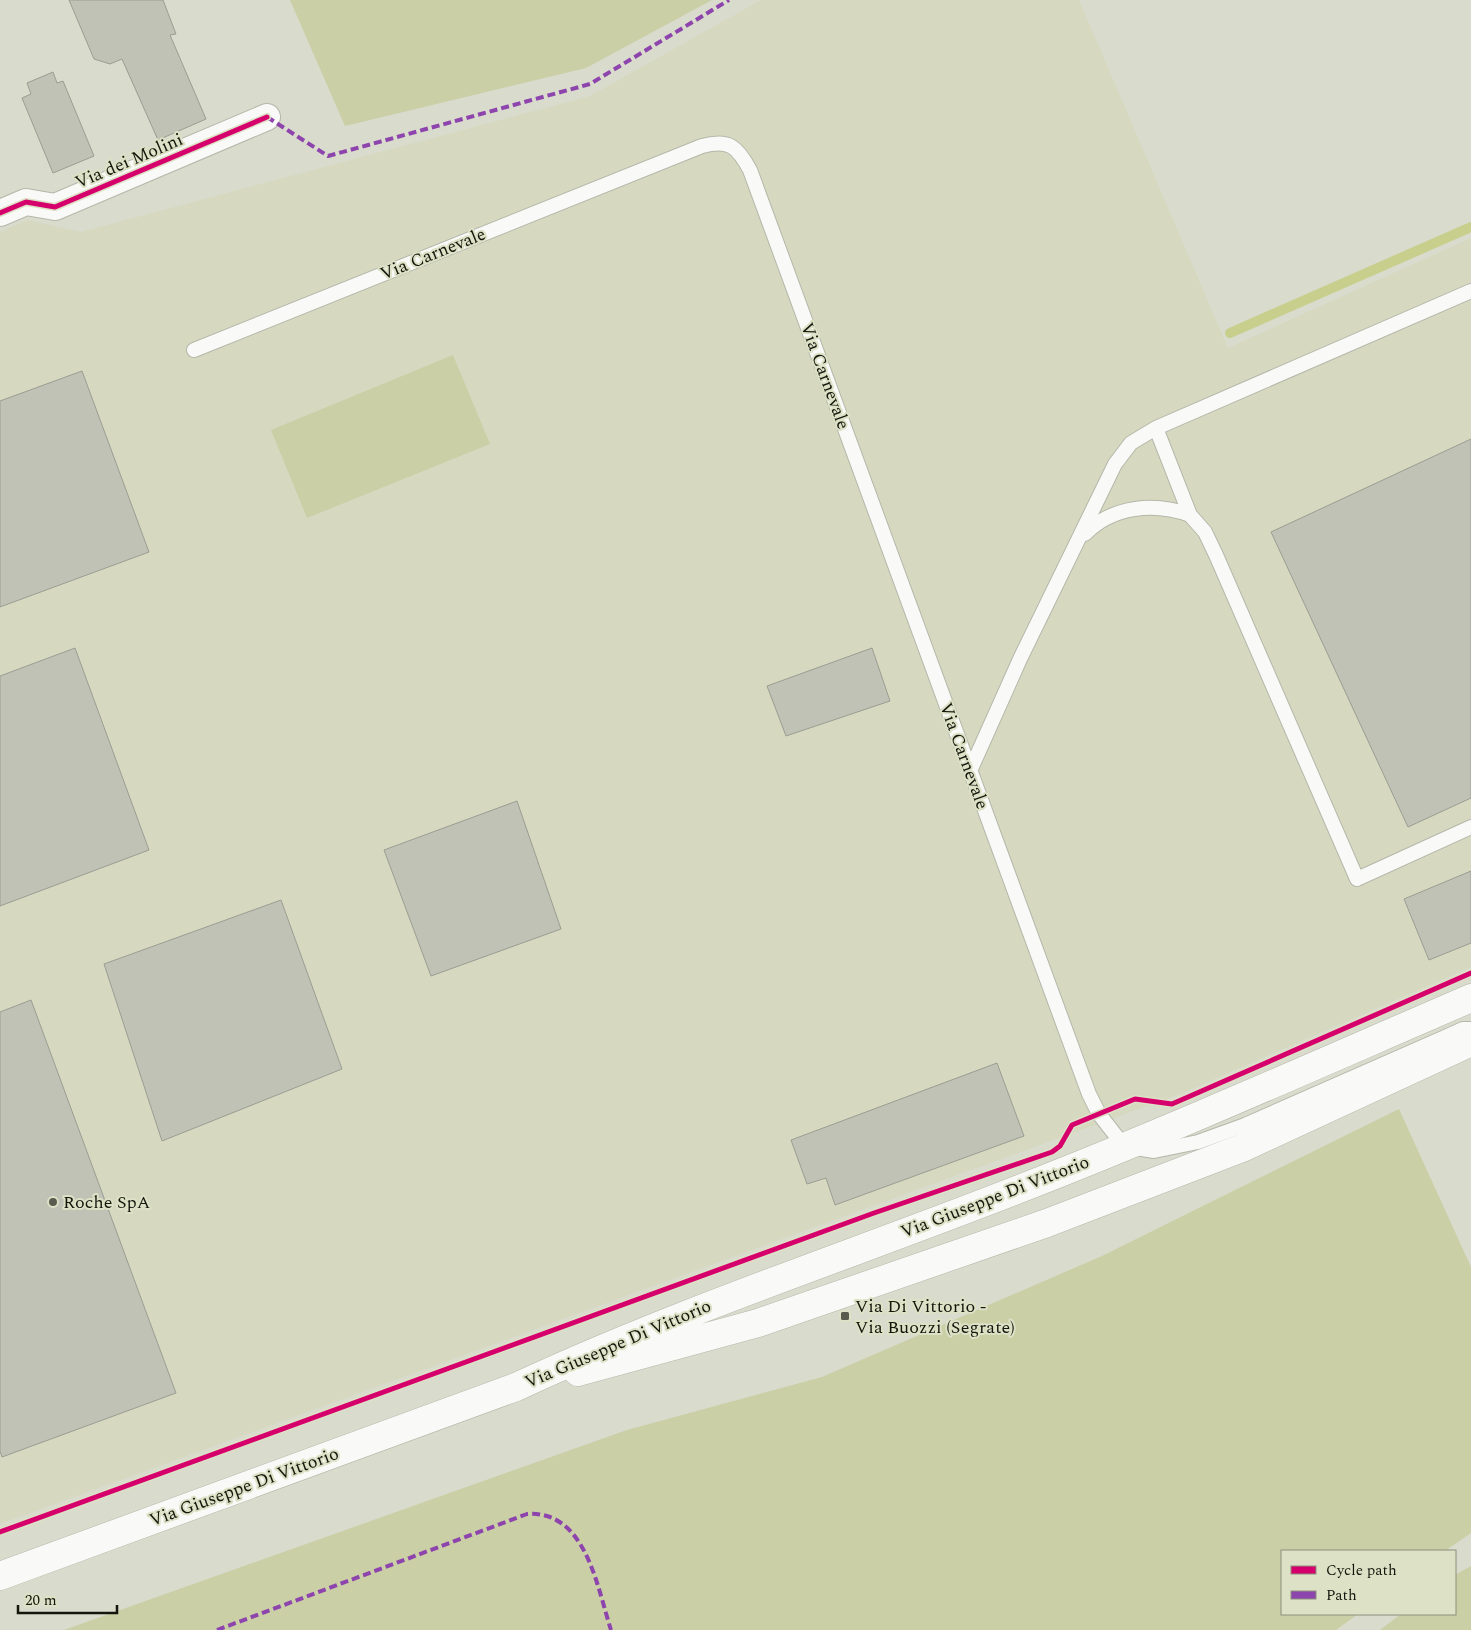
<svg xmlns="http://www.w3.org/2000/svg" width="1471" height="1630" font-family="Spectral,serif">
<rect width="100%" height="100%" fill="#d9dbcc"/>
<path fill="#d6d9c0" d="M761,0H1079L1228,348L1471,238V967L1180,1094L0,1524V232L28,220L81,232L590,96Z"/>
<path fill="#cacfa6" d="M290,0H712L586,68L345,126Z
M453,355L490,444L307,518L271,430Z
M1399,1109L1471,1267V1533L1445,1551H1282V1614H1358L1336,1630H64L627,1430L822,1377L1102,1256Z
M1471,1566V1630H1380L1401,1614H1455V1575Z"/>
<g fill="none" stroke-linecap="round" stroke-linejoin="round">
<path stroke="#c8cf8d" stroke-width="10" d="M1230,333L1471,227"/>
</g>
<path fill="#c0c2b6" stroke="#9b9d92" d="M69,0H163L176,34L170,35L206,119L158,140L122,59L110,64L94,59Z
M53,72L57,83L63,81L94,156L53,173L22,98L31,94L27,83Z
M82,371L149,552L0,607V401Z
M1471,439V798L1408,827L1271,532Z
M75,648L149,850L0,906V676Z
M872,648L890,701L786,736L767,686Z
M517,801L561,929L431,976L384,850Z
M1471,871V943L1429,960L1404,899Z
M281,900L342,1069L162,1141L104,964Z
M31,1000L176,1393L2,1457L0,1451V1012Z
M997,1063L1024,1136L835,1205L826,1178L807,1184L791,1140Z"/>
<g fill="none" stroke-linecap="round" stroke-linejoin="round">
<defs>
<path id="service" d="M194,350L702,146C729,139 737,146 750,170L1089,1094L1099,1114L1124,1146L1154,1151L1198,1142L1245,1125L1443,1038L1463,1029H1471
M1156,428L1190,515L1205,532L1216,555L1357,879L1471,827
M1085,534C1112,506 1154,502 1190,515
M970,771L1020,659L1115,464L1131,443L1156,428L1471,291"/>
<path id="minor" d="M0,213L26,202L55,207L267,117"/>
<path id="secondary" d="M578,1372L758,1323L1047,1223L1242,1148L1471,1042
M0,1576L516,1387C684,1309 860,1252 1032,1184C1180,1126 1325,1061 1471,998"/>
</defs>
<use href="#service" stroke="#b5b7aa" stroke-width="16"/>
<use href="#minor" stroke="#b5b7aa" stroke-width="28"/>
<use href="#secondary" stroke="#b5b7aa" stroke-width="29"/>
<use href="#service" stroke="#f9faf7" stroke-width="14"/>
<use href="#minor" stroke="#f9faf7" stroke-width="26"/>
<use href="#secondary" stroke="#f9faf7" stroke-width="28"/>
<path stroke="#8e44ad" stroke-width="4" stroke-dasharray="8 4" stroke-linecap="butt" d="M267,117L328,156L590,84L729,0
M217,1630L527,1514C586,1510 597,1587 611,1630"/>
<defs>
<path id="cycleway" d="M0,213L26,202L55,207L267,117
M0,1532L874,1213L1052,1152L1060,1146L1072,1125L1135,1099L1172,1104L1471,973"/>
</defs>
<use href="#cycleway" stroke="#dde1c6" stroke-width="8"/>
<use href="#cycleway" stroke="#d6006c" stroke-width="5"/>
</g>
<g fill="#595b4f" stroke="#dde1c6" stroke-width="2">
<circle cx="53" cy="1202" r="5"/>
<rect x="840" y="1311" width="10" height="10" rx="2.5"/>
</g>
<g text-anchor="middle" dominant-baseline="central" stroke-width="4" stroke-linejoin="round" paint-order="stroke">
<g font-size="18" fill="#14160c" stroke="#dde1c6">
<text transform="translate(129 161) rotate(-23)">Via dei Molini</text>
<text transform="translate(433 254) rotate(-22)">Via Carnevale</text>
<text transform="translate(825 376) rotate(70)">Via Carnevale</text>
<text transform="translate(964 756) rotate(70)">Via Carnevale</text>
<text transform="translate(995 1197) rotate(-21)">Via Giuseppe Di Vittorio</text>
<text transform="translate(618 1344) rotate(-23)">Via Giuseppe Di Vittorio</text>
<text transform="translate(244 1487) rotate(-20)">Via Giuseppe Di Vittorio</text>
</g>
<g font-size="18" fill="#14160c" stroke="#dde1c6" text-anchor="start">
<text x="63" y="1202">Roche SpA</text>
<text x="855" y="1306">Via Di Vittorio -<tspan x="855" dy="21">Via Buozzi (Segrate)</tspan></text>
</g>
</g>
<rect x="1281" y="1550" width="175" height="65" fill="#dde1c6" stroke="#8d907c"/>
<rect x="1291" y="1566" width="25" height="8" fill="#d6006c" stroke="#8d907c"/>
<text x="1326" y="1575" font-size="15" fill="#14160c">Cycle path</text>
<rect x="1291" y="1591" width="25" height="8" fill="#8e44ad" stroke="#8d907c"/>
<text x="1326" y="1600" font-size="15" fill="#14160c">Path</text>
<path d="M18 1605v8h99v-8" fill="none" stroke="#14160c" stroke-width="2.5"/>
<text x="25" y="1605" font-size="15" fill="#14160c" stroke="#dde1c6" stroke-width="4" paint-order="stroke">20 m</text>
</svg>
